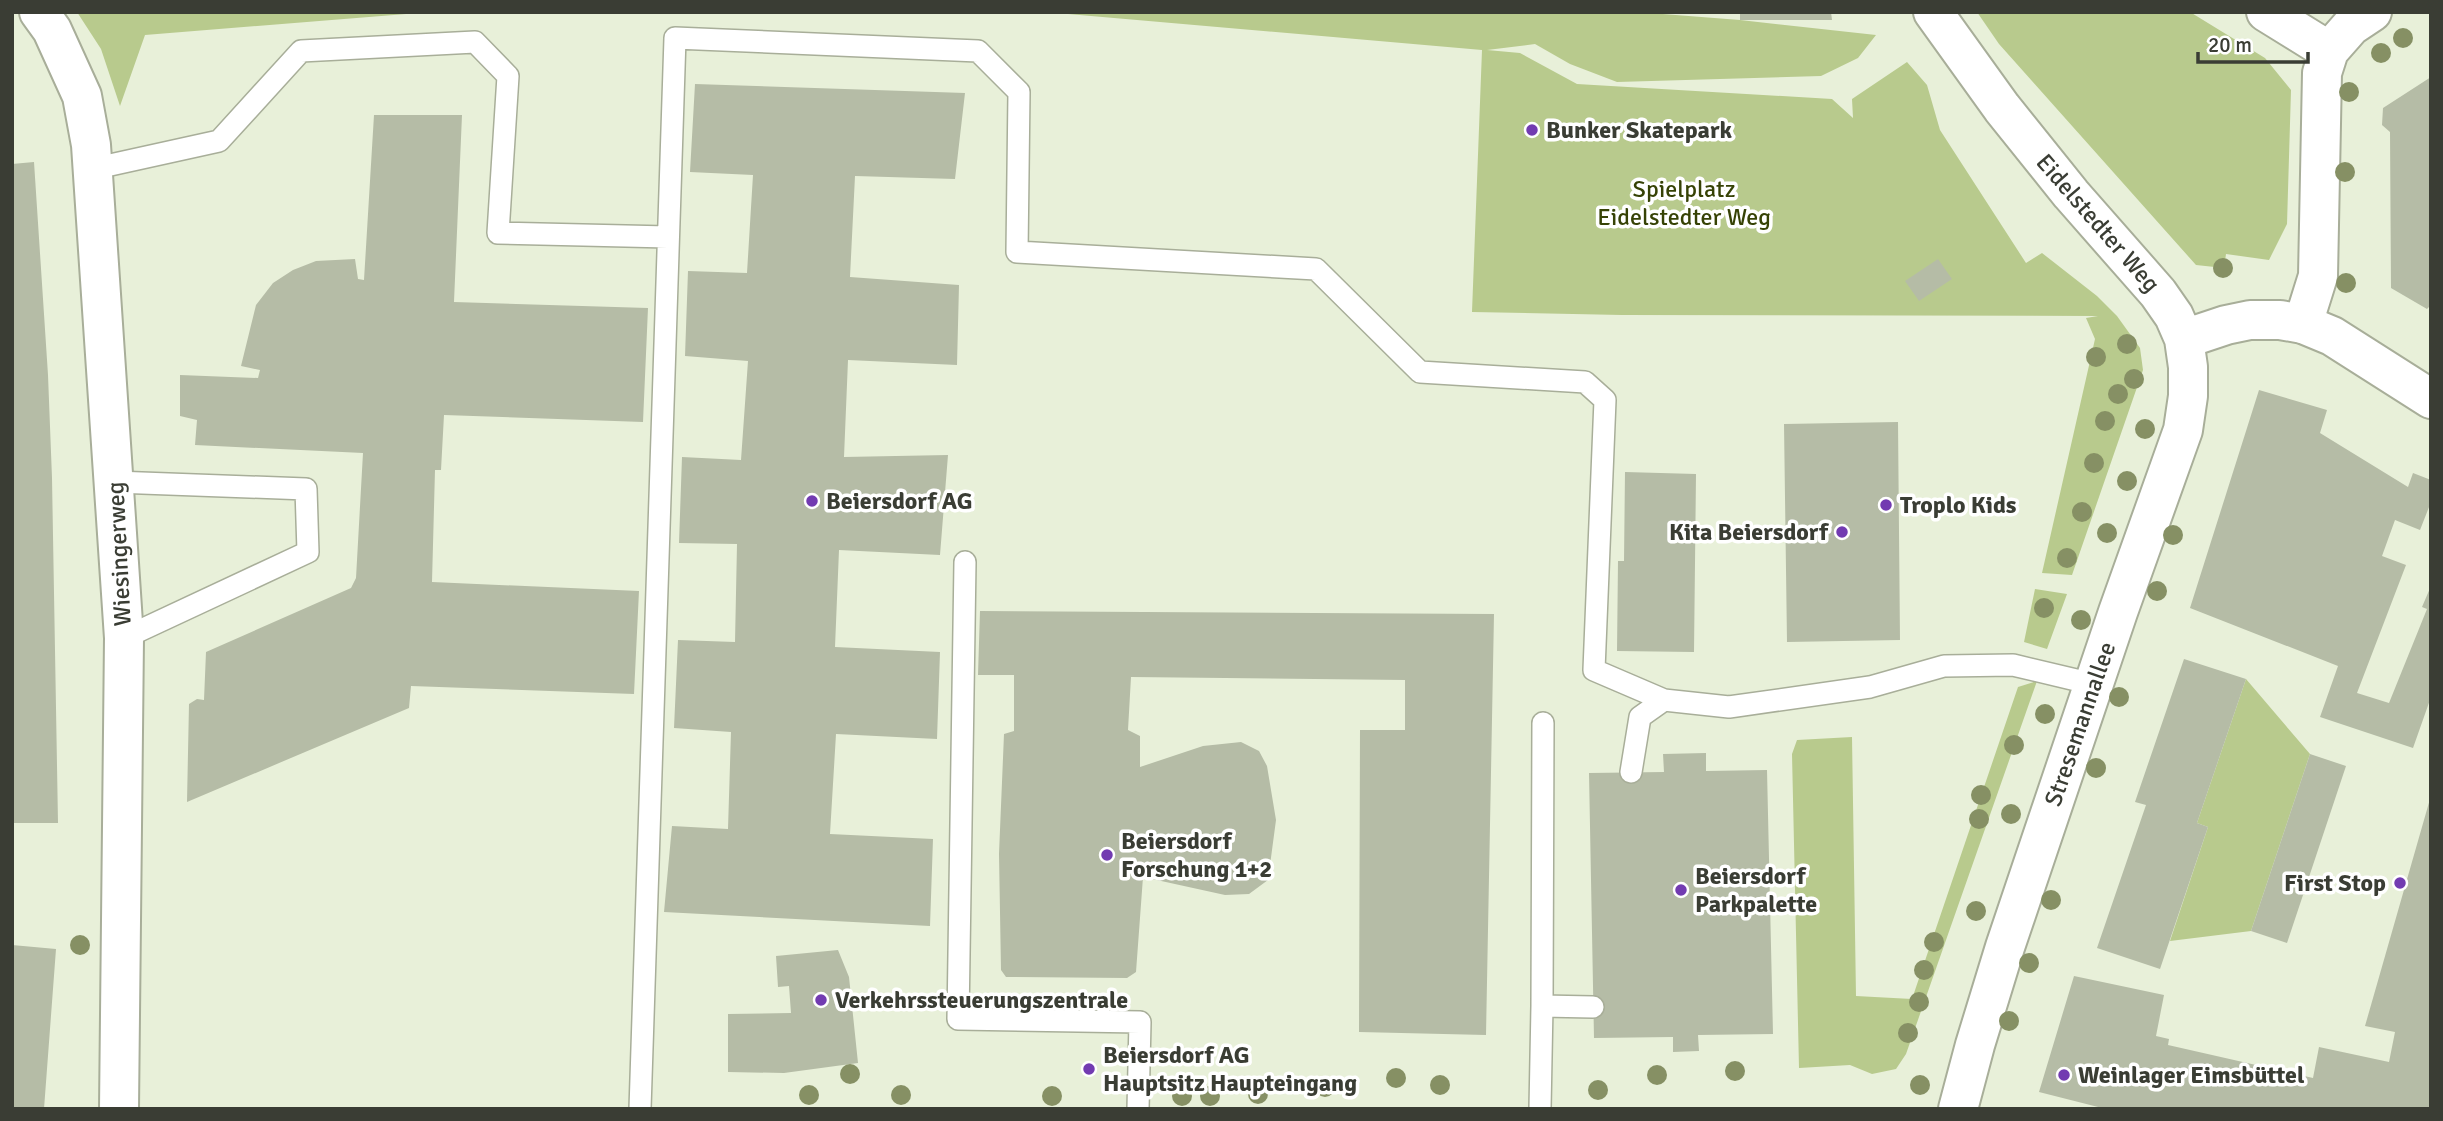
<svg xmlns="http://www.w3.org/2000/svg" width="2443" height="1121" font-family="Signika,sans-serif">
<rect width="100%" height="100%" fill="#e8f0d9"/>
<path fill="#b8ca8d" d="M77,12H431L145,35L120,106L101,49Z
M1045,12H1637L1740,20L1876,35L1858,58L1821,76L1617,82L1570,64L1535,44L1487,50L1520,53L1577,84L1832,99L1853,118L1852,99L1907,62L1927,85L1940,130L2026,263L2042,253L2097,296L2117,316L2140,348L2143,370L2072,575L2042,573L2095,339L2086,318L2098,316L1622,315L1472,312L1482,50Z
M1977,12H2190L2265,58L2291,90L2287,224L2269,260L2226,254L2224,268L2196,265L1999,44Z
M2035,589L2067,594L2047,649L2024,642Z
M2246,679L2310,754L2251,931L2170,941L2208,827L2197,823Z
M2037,681L1906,1054L1896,1069L1872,1074L1850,1065L1799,1068L1792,754L1797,740L1852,737L1856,996L1912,999L2018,687Z"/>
<path fill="#b5bca6" d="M1740,12H1831L1832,20H1740Z
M2431,77V305L2427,309L2391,288L2390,132L2382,125L2383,108Z
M695,84L965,93L955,179L855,176L850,277L959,285L957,365L848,360L844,457L948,455L940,555L839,550L835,647L940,652L937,739L836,734L830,834L933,839L930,926L664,912L672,826L728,829L731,732L674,728L678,640L735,642L737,544L679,543L682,457L741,460L748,361L685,356L688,271L747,273L753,175L690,172Z
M374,115H462L454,302L648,308L643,422L444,415L441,470H435L432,582L639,591L634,694L411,686L409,708L187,802L189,704L197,699L204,700L206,652L351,588L356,578L363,453L195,445L197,420L180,416V375L258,378L260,370L241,366L256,305L273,283L293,270L316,261L355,259L358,279L364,280Z
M34,162L48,375L52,478L58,823H12V164Z
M1938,259L1952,279L1919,301L1905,281Z
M2259,390L2327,410L2320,433L2408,487L2413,473L2431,480V502L2420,530L2395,520L2382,556L2406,565L2357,693L2389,703L2427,609L2422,607L2431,586V697L2413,748L2320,717L2338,666L2190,608Z
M1898,422L1900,640L1787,642L1784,424Z
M1625,472L1696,474L1694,652L1617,651L1618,561H1624Z
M980,611L1494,614L1486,1035L1359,1032L1360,730H1405V680L1131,677L1128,730L1140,736V767L1203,746L1241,742L1259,751L1267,766L1276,820L1268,880L1249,894L1225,895L1143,877L1136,972L1127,978L1006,977L1001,970L999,854L1004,734L1014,731V675H978Z
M2184,659L2246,679L2197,823L2208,827L2160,969L2097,948L2146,805L2135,802Z
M1706,753V771L1767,770L1773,1034L1698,1035L1699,1051L1673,1052V1037L1594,1038L1589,773L1664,772L1663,754Z
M2310,754L2346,766L2287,943L2251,931Z
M2430,799L2431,1109H2106L2039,1092L2074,976L2164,995L2156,1036L2169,1039L2168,1045L2313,1078L2319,1047L2389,1062L2395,1032L2365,1026Z
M12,945L56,949L44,1109H12Z
M838,950L849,977L858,1063L784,1073L728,1072V1014L791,1013L789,986L778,987L776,956Z"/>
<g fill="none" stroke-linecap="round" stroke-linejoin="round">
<defs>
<path id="service" d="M92,169L219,141L301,51L475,42L508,76L498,233L668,237
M115,482L306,489L308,552L124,638
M965,562L958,1019L1140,1022L1138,1109
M1631,772L1640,717L1664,700L1729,707L1870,687L1944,666L2013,665L2093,684
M1542,1006L1543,723
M640,1109L675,38L978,51L1019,92L1017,252L1316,269L1420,372L1585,382L1605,400L1594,670L1664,700
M1540,1109L1542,1006L1593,1007"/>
<path id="minor" d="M39,12L52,30L82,96L91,145L124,638L119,1109
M2266,12L2329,51
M2303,324L2318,276L2322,73L2329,51L2351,26L2372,12"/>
<path id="tertiary" d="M1933,12L2002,108L2071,194L2158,293L2174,316L2184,339L2188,367V396L2183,430L2118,612L2005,947L1975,1045L1958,1109
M2184,339L2226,325L2250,320H2280L2303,324L2332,336L2431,399"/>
</defs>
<use href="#service" stroke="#a8ae99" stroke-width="24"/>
<use href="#minor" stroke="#a8ae99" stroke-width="42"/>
<use href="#tertiary" stroke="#a8ae99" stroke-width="42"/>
<use href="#service" stroke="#fff" stroke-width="21"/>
<use href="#minor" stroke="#fff" stroke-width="38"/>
<use href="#tertiary" stroke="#fff" stroke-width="38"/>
</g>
<g fill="#869064">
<circle cx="2403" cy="38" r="10"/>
<circle cx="2381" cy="53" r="10"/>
<circle cx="2349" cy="92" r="10"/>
<circle cx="2345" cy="172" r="10"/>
<circle cx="2223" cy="268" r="10"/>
<circle cx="2346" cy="283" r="10"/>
<circle cx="2127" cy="344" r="10"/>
<circle cx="2096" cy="357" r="10"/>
<circle cx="2134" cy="379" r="10"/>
<circle cx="2118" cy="394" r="10"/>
<circle cx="2105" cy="421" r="10"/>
<circle cx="2145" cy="429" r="10"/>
<circle cx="2094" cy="463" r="10"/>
<circle cx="2127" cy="481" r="10"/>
<circle cx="2082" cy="512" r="10"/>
<circle cx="2107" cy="533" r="10"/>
<circle cx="2173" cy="535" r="10"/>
<circle cx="2067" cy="558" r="10"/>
<circle cx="2157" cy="591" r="10"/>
<circle cx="2044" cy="608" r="10"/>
<circle cx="2081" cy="620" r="10"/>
<circle cx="2119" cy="697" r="10"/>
<circle cx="2045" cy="714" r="10"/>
<circle cx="2014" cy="745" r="10"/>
<circle cx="2096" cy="768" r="10"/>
<circle cx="1981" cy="795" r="10"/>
<circle cx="2011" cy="814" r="10"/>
<circle cx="1979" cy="819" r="10"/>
<circle cx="2051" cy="900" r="10"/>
<circle cx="1976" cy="911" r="10"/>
<circle cx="1934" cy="942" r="10"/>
<circle cx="80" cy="945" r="10"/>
<circle cx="2029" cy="963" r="10"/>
<circle cx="1924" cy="970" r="10"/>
<circle cx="1919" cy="1002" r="10"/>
<circle cx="2009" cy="1021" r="10"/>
<circle cx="1908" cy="1033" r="10"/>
<circle cx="1735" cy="1071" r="10"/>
<circle cx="850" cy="1074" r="10"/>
<circle cx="1657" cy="1075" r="10"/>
<circle cx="1396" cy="1078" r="10"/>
<circle cx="1440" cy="1085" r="10"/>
<circle cx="1920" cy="1085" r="10"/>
<circle cx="1325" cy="1087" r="10"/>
<circle cx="1598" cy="1090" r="10"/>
<circle cx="1258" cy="1094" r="10"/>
<circle cx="809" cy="1095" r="10"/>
<circle cx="901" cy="1095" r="10"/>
<circle cx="1052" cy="1096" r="10"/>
<circle cx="1182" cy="1096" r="10"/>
<circle cx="1210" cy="1096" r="10"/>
</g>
<g fill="#723bb1" stroke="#fff" stroke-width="2.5">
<circle cx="1532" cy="130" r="7"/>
<circle cx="812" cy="501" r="7"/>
<circle cx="1886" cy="505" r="7"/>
<circle cx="1842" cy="532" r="7"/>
<circle cx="1107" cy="855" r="7"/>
<circle cx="2400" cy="883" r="7"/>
<circle cx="1681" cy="890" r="7"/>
<circle cx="821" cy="1000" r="7"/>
<circle cx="1089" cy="1069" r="7"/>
<circle cx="2064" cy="1075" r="7"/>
</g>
<g text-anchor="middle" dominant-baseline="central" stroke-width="7" stroke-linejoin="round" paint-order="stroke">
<g font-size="24" font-weight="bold" fill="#3a3d34" stroke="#fff" text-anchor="start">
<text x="1546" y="130">Bunker Skatepark</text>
<text x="826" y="501">Beiersdorf AG</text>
<text x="1900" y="505">Troplo Kids</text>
<text x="1828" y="532" text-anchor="end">Kita Beiersdorf</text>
<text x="1121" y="841">Beiersdorf<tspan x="1121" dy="28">Forschung 1+2</tspan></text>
<text x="1695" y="876">Beiersdorf<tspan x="1695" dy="28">Parkpalette</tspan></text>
<text x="2386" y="883" text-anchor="end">First Stop</text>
<text x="835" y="1000">Verkehrssteuerungszentrale</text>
<text x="1103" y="1055">Beiersdorf AG<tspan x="1103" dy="28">Hauptsitz Haupteingang</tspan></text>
<text x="2078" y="1075">Weinlager Eimsbüttel</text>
</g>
<g font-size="24" fill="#364205" stroke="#fff">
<text x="1684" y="189">Spielplatz<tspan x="1684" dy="28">Eidelstedter Weg</tspan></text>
</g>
<g font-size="24" fill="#3a3d34" stroke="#fff">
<text transform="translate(2098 223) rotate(49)">Eidelstedter Weg</text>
<text transform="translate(119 554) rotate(-93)">Wiesingerweg</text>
<text transform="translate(2080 724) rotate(-71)">Stresemannallee</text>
</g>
</g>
<rect width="2443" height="1121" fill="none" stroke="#3a3d34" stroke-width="28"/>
<path d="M2198 52v10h110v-10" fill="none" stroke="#3a3d34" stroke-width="3.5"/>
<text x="2208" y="52" font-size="21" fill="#3a3d34" stroke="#ffffff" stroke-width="5" paint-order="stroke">20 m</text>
</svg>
